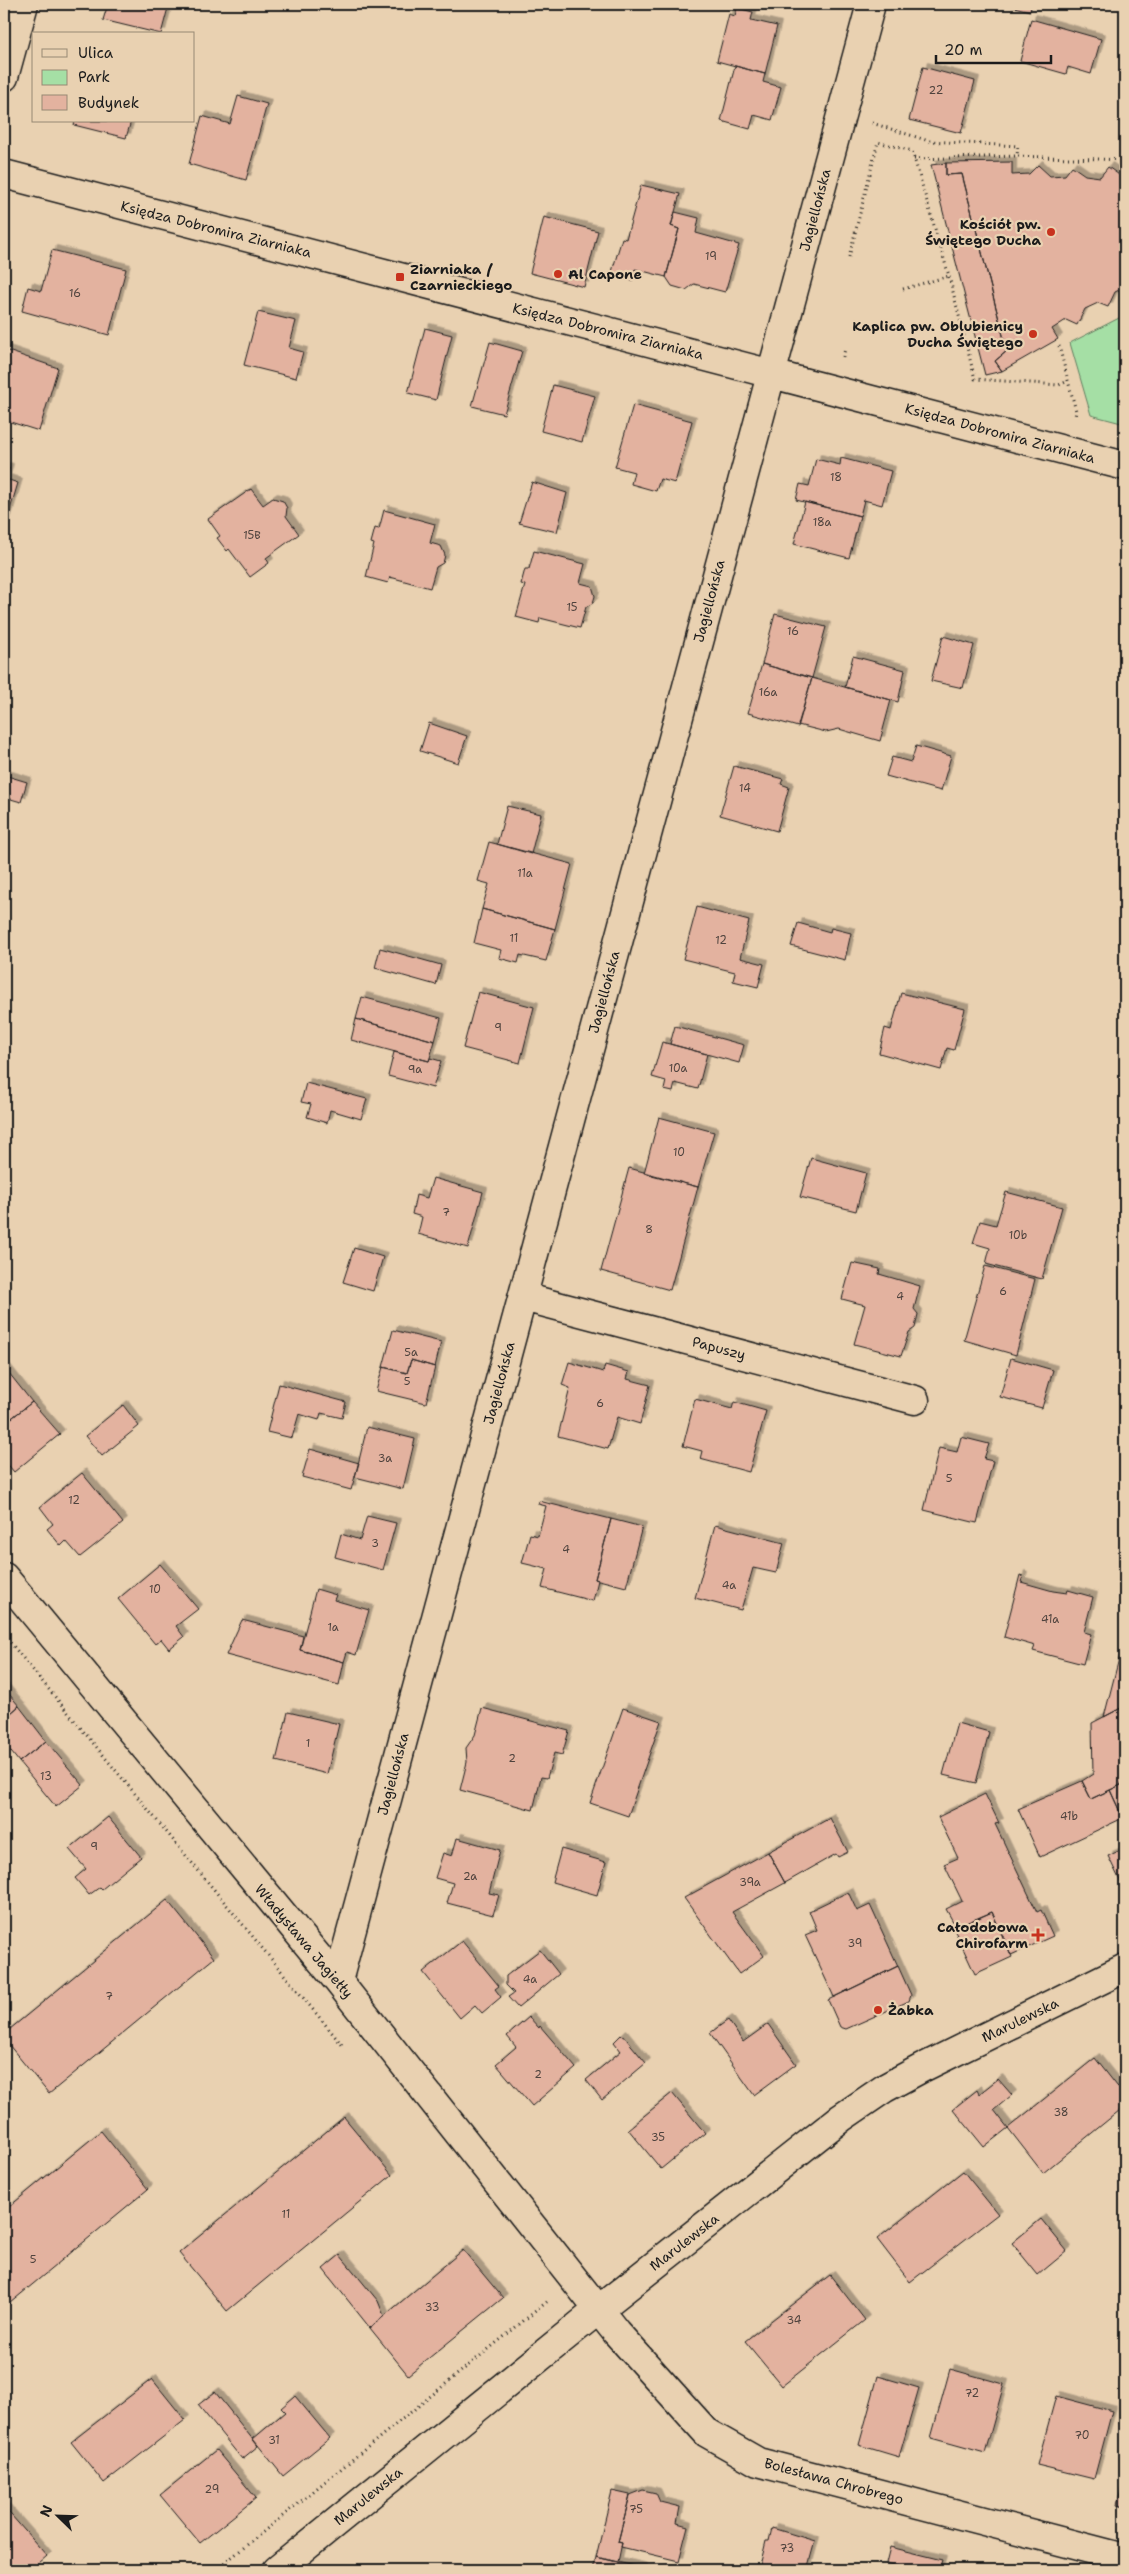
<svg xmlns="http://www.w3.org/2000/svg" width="1129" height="2574" font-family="'Shantell Sans',sans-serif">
<defs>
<filter id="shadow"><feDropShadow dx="4.5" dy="-4.5" stdDeviation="0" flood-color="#0004"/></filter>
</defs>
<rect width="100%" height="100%" fill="#e9d1b1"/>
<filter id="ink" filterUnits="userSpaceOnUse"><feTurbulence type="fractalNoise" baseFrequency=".02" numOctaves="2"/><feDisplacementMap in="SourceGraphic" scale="10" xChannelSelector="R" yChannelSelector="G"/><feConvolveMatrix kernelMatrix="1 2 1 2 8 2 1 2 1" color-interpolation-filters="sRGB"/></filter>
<g filter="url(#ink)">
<path fill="#a5dfa5" stroke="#607e60" d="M1125,315V424L1091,415L1070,343Z"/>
<path fill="#e3b29f" stroke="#1c1c1c" filter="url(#shadow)" d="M108,4H169L161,34L103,20Z
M1002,4H1032L1030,11Z
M737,8L753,12L751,20L777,26L765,74L717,61L729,14L735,16Z
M1031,19L1101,39L1091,74L1068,67L1066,74L1020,61Z
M735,66L765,74L763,82L781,87L772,120L754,115L750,129L721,121Z
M923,67L975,81L961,133L909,120Z
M238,96L267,104L246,180L189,164L202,116L230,124Z
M75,121H131L126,138L74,125Z
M1012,162V175L1029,174L1038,165L1050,176L1065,175L1072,166L1085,175L1100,177L1108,167L1122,177H1125V287L1115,292L1108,307L1098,303L1085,309L1077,325L1066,320L1052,329L1058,339L1002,371L995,361L1007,351L962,174L946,175V163Z
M946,163V175L962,174L1007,351L995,361L1002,371L985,375L931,165Z
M641,185L680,194L671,226L679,229L666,277L635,269L632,281L611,275L622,238L626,239Z
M675,212L699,218L696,233L739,245L725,292L694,284L686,290L672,286L666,277L679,229L671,226Z
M544,217L598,231L584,287L530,273Z
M52,250L126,269L109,335L22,311L28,287L41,291Z
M258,312L296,321L289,348L303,352L296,378L244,365Z
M425,328L452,335L436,400L408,393Z
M490,342L522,351L504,414L472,406Z
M5,350L58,368L39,431L4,420Z
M553,385L595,396L582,442L541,431Z
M633,405L692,421L675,483L660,479L656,491L631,484L634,472L615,467Z
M841,458L891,471L882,505L864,500L860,516L796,500L800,484L809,486L816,459L840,465Z
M4,467L9,468L6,479L18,483L4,530Z
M532,482L567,493L557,532L519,523Z
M251,489L263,505L273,498L283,501L287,508L286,516L299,534L266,558L269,563L250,577L229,549L227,551L217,538L220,536L208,519Z
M805,502L860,516L849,558L794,544Z
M384,510L435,524L430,543L441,546L445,555L443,563L436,567L430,588L390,577L388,583L366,577L374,544L371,543L375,528L379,529Z
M534,551L585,564L580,583L592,586L595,596L593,603L586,607L580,628L540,618L539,623L516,617L525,585L521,584L525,569H529Z
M775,614L826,627L812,678L762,664Z
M943,636L974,645L963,688L931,681Z
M853,656L905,670L898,702L845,687Z
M762,664L812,678L798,727L748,713Z
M812,678L891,700L880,741L839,729L826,732L798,725Z
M429,723L467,736L458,763L420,751Z
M916,746L951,756L941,791L886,776L892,757L911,762Z
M734,766L783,779L781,784L789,787L777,831L720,815Z
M4,775L27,782L21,802L4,797Z
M507,806L541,814L531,854L497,844Z
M489,842L572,864L555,929L482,909L489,884L478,881Z
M697,907L749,921L740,958L764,964L758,987L733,981L735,972L683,959Z
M482,909L555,929L546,961L520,955L518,963L499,958L501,950L474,943Z
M798,923L830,932L831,928L851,933L845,960L791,946Z
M380,948L441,965L436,985L375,968Z
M478,992L534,1007L520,1063L463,1048Z
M901,993L965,1009L954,1050L947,1048L941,1070L879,1053L885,1028L891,1030Z
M362,997L441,1018L435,1041L356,1019Z
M356,1019L435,1041L429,1061L351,1040Z
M675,1026L744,1045L739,1063L670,1044Z
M662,1042L707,1054L698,1089L675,1083L673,1092L664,1090L666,1081L652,1077Z
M394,1052L429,1061L430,1058L441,1061L433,1088L388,1076Z
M306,1083L367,1099L361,1119L330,1110L327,1123L307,1117L311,1104L301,1102Z
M659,1117L714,1132L698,1187L644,1173Z
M811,1158L866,1173L856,1211L800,1197Z
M629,1168L698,1187L670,1290L601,1271Z
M433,1178L483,1192L468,1248L418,1234L422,1217L412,1214L416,1195L427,1198Z
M1006,1192L1062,1207L1042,1279L986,1264L990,1248L973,1243L980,1221L996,1225Z
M354,1248L383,1257L373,1291L343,1282Z
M852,1263L880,1269L879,1274L920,1286L914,1309L918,1314L915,1328L909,1332L901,1356L854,1344L865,1305L842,1299Z
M985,1266L1035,1279L1016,1355L964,1340Z
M393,1330L441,1342L435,1367L411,1360L407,1373L383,1367Z
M1011,1358L1053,1370L1042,1408L1000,1397Z
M411,1360L435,1367L426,1403L376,1391L383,1367L407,1373Z
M569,1362L603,1372L605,1365L629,1372L627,1379L650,1385L640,1424L617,1417L608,1449L558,1436L570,1388L562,1385Z
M5,1368L32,1402L4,1424V1369Z
M279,1384L346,1402L342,1418L321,1413L319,1420L299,1414L292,1438L267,1432Z
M695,1399L732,1409L734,1402L766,1411L749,1472L700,1459L702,1451L683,1446Z
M32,1402L60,1434L14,1472L4,1460V1424Z
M123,1405L139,1426L102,1456L85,1436Z
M367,1427L415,1439L403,1489L355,1477Z
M961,1437L989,1444L984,1459L993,1461L977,1523L924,1510L939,1448L957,1452Z
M310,1449L359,1463L351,1490L302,1477Z
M82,1473L123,1523L80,1557L66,1541L61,1546L47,1529L53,1524L40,1507Z
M539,1501L611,1519L595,1579L598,1580L593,1601L542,1588L547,1569L522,1563L530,1534L538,1536L546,1506L538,1504Z
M367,1516L396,1523L383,1570L335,1557L341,1534L360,1540Z
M611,1519L642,1527L626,1587L595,1579Z
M715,1525L784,1543L776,1573L753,1568L741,1610L695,1598Z
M160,1564L198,1609L176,1626L184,1637L169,1649L161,1639L155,1644L118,1599Z
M1020,1575L1023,1576L1021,1582L1053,1591L1067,1593L1068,1590L1093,1597L1084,1632L1091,1634L1083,1664L1033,1651L1035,1646L1004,1637Z
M316,1589L336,1595L334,1600L369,1610L356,1655L347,1652L344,1662L300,1650Z
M242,1620L303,1636L300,1650L344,1662L339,1685L226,1655Z
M1125,1635V1706L1104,1717Z
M4,1688L19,1706L4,1719Z
M19,1706L46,1741L19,1762L4,1743V1719Z
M1125,1706V1770L1121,1785L1091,1799L1082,1781L1093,1774L1092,1723Z
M482,1708L569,1731L562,1755L554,1753L547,1778L541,1777L533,1810L460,1790L467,1762L466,1748L475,1735Z
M623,1708L661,1721L628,1816L590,1803Z
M288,1712L339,1724L327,1774L276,1761Z
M957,1723L989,1732L976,1783L943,1775Z
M46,1741L83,1785L56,1807L19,1762Z
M1082,1781L1091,1799L1110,1790L1123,1818L1040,1857L1018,1809Z
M1125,1783V1823L1110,1790Z
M985,1794L999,1823L995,1824L1037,1912L1041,1910L1053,1936L1011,1955L992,1912L956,1927L946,1909L962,1901L944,1864L958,1858L938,1817Z
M108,1817L141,1857L102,1889L100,1887L89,1895L75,1878L86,1869L69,1849Z
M830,1818L848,1852L838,1857L836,1854L785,1883L768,1852Z
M457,1838L500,1850L489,1893L499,1895L493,1915L447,1903L453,1883L435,1878L443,1853L452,1856Z
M1125,1848V1891L1108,1856Z
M561,1849L606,1862L597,1895L552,1882Z
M768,1852L785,1883L732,1912L764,1956L739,1974L684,1898Z
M848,1892L857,1911L870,1905L898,1966L834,1997L805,1935L817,1930L809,1911Z
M167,1900L214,1958L49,2094L4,2039V2034Z
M992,1912L1012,1957L975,1974L954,1929Z
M462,1941L499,1986L495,1989L501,1997L482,2013L475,2005L460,2018L423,1972Z
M540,1950L559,1974L518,2008L508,1997L514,1993L506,1985V1976Z
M898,1966L911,1995L909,2001L846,2029L840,2027L828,2000Z
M529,2017L539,2028L540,2026L576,2068L532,2106L496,2064L516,2047L507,2036Z
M728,2020L743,2042L768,2024L796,2064L754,2095L710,2033Z
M622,2034L646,2063L602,2100L586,2080L621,2051L614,2042Z
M1095,2058L1125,2096V2106L1043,2173L1008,2128Z
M998,2079L1012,2095L994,2110L1008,2128L984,2147L953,2109L977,2090L979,2094Z
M672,2093L705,2133L661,2169L628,2129Z
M344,2117L392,2175L227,2311L179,2253Z
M101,2131L148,2189L4,2308V2211Z
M963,2171L998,2214L910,2282L877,2239Z
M1041,2219L1067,2251L1038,2275L1012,2243Z
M463,2250L503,2298L408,2375L370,2328Z
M340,2255L378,2301L384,2316L370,2328L323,2269Z
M830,2275L865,2320L782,2386L745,2341Z
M950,2369L1004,2384L985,2453L931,2438Z
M878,2376L919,2388L899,2457L859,2445Z
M152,2379L185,2420L104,2483L71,2442Z
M215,2392L258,2446L242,2459L198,2405Z
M295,2396L330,2438L283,2476L253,2439L285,2412L281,2408Z
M1056,2396L1112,2411L1094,2479L1037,2465Z
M216,2450L256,2498L200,2543L160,2495Z
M1124,2479H1125V2507L1117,2505Z
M643,2490L656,2493L660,2502L680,2507L677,2523L688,2526L679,2561L621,2547L622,2543L618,2542L630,2495Z
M612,2491L630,2495L618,2542L622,2543L618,2562L596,2557Z
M4,2507L47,2556L31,2570H4Z
M772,2528L815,2541L807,2570H759L766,2541H769Z
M890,2547L943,2560L940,2570H915L886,2563Z
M596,2557L643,2568V2570H593Z"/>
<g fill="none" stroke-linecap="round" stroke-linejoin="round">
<defs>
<path id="street" d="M4,77L24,4
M4,174L1125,466
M523,1297L915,1400
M4,1577L338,1981L616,2332L707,2433L758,2462L1125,2558
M338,1981L871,4"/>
<path id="secondary" d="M277,2570L598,2310L841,2118L885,2088L922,2068L1125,1968"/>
</defs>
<use href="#street" stroke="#1c1c1c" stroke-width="31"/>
<use href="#secondary" stroke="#1c1c1c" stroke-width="31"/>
<path stroke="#1c1c1c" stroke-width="3" stroke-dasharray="1 4" stroke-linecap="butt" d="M872,123L929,141L1018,146L1017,156L1125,160
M914,159L1017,156
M849,257L878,142L912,151L949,276L975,379L1059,385L1068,381
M903,289L949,276
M1059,346L1076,411L1075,417
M843,357L845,349
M4,1635L343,2046
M216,2570L548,2301"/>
<use href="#street" stroke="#e9d1b1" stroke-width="28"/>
<use href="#secondary" stroke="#e9d1b1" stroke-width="28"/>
</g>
</g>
<g fill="#c8321e" stroke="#e9d1b1" stroke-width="2">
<circle cx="1051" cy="232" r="5"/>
<circle cx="558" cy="274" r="5"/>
<rect x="395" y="272" width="10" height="10" rx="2.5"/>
<circle cx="1033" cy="334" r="5"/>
<path d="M1035.5 1927.5h5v5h5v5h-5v5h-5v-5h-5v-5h5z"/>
<circle cx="878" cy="2010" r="5"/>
</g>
<g text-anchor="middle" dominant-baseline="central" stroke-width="4.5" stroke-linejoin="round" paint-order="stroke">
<g font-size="11" fill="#4e423d">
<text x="936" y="90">22</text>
<text x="711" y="256">19</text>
<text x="75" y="293">16</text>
<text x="836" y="477">18</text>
<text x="822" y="522">18a</text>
<text x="252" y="535">15B</text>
<text x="572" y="607">15</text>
<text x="793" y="631">16</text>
<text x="768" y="692">16a</text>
<text x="745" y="788">14</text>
<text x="525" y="873">11a</text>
<text x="514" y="938">11</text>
<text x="721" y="940">12</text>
<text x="498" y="1027">9</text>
<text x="678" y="1068">10a</text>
<text x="415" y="1069">9a</text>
<text x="679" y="1152">10</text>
<text x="446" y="1212">7</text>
<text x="649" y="1229">8</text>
<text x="1018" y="1235">10b</text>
<text x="1003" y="1291">6</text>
<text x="900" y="1296">4</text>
<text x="411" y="1352">5a</text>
<text x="407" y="1381">5</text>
<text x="600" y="1403">6</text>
<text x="385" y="1458">3a</text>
<text x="949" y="1478">5</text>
<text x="74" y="1500">12</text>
<text x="375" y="1543">3</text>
<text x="566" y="1549">4</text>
<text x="729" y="1585">4a</text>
<text x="155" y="1589">10</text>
<text x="1050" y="1619">41a</text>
<text x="333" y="1627">1a</text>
<text x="308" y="1743">1</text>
<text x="512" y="1758">2</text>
<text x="46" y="1776">13</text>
<text x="1069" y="1816">41b</text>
<text x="94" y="1846">9</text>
<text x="470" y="1876">2a</text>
<text x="750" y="1882">39a</text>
<text x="855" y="1943">39</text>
<text x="530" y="1979">4a</text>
<text x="109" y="1996">7</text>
<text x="538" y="2074">2</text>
<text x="1061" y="2112">38</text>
<text x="658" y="2137">35</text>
<text x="286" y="2214">11</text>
<text x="33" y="2259">5</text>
<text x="432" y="2307">33</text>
<text x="794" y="2320">34</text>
<text x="972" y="2393">72</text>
<text x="1082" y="2435">70</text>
<text x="274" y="2440">31</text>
<text x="212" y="2489">29</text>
<text x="636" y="2509">75</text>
<text x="787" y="2548">73</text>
</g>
<g font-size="14" fill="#1c1c1c" stroke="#e9d1b1">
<text transform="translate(815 210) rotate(-75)">Jagiellońska</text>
<text transform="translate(216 229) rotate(14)">Księdza Dobromira Ziarniaka</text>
<text transform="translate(608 331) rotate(14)">Księdza Dobromira Ziarniaka</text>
<text transform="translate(1000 433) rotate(15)">Księdza Dobromira Ziarniaka</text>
<text transform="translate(709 601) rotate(-75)">Jagiellońska</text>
<text transform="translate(604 992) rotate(-75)">Jagiellońska</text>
<text transform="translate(719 1348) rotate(15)">Papuszy</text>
<text transform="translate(499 1383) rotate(-75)">Jagiellońska</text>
<text transform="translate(393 1774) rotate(-75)">Jagiellońska</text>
<text transform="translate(304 1941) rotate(50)">Władysława Jagiełły</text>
<text transform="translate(1020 2020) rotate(-26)">Marulewska</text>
<text transform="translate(684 2242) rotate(-38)">Marulewska</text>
<text transform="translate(834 2481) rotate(15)">Bolesława Chrobrego</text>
<text transform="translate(368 2496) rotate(-39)">Marulewska</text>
</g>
<g font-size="14" font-weight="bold" fill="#1c1c1c" stroke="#e9d1b1" text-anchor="end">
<text x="1041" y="224">Kościół pw.<tspan x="1041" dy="16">Świętego Ducha</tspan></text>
<text x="410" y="269" text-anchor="start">Ziarniaka /<tspan x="410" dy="16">Czarnieckiego</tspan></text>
<text x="568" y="274" text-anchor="start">Al Capone</text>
<text x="1023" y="326">Kaplica pw. Oblubienicy<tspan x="1023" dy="16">Ducha Świętego</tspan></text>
<text x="1028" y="1927">Całodobowa<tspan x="1028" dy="16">Chirofarm</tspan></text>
<text x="888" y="2010" text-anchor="start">Żabka</text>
</g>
</g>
<rect width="1129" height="2574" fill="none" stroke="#e9d1b1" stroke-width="20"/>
<rect x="10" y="10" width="1109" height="2554" fill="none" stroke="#1c1c1c" stroke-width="2" filter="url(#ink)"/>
<rect x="32" y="32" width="162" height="90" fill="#e9d1b1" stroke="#978975"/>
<rect x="42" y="49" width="25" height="8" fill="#e9d1b1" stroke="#978975"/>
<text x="78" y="58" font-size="15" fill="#1c1c1c">Ulica</text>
<rect x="42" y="70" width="25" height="15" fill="#a5dfa5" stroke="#978975"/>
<text x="78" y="82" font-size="15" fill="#1c1c1c">Park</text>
<rect x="42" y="95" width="25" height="15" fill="#e3b29f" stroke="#978975"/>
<text x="78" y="108" font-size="15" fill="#1c1c1c">Budynek</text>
<g transform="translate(58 2516) rotate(293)" stroke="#e9d1b1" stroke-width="4" paint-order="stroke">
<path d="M0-4L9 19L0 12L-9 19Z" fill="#1c1c1c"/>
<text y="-8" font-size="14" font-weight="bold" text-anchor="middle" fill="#1c1c1c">N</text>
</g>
<path d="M936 55v8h115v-8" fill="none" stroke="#1c1c1c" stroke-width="2.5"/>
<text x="944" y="55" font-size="15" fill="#1c1c1c" stroke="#e9d1b1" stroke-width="4" paint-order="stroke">20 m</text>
</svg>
